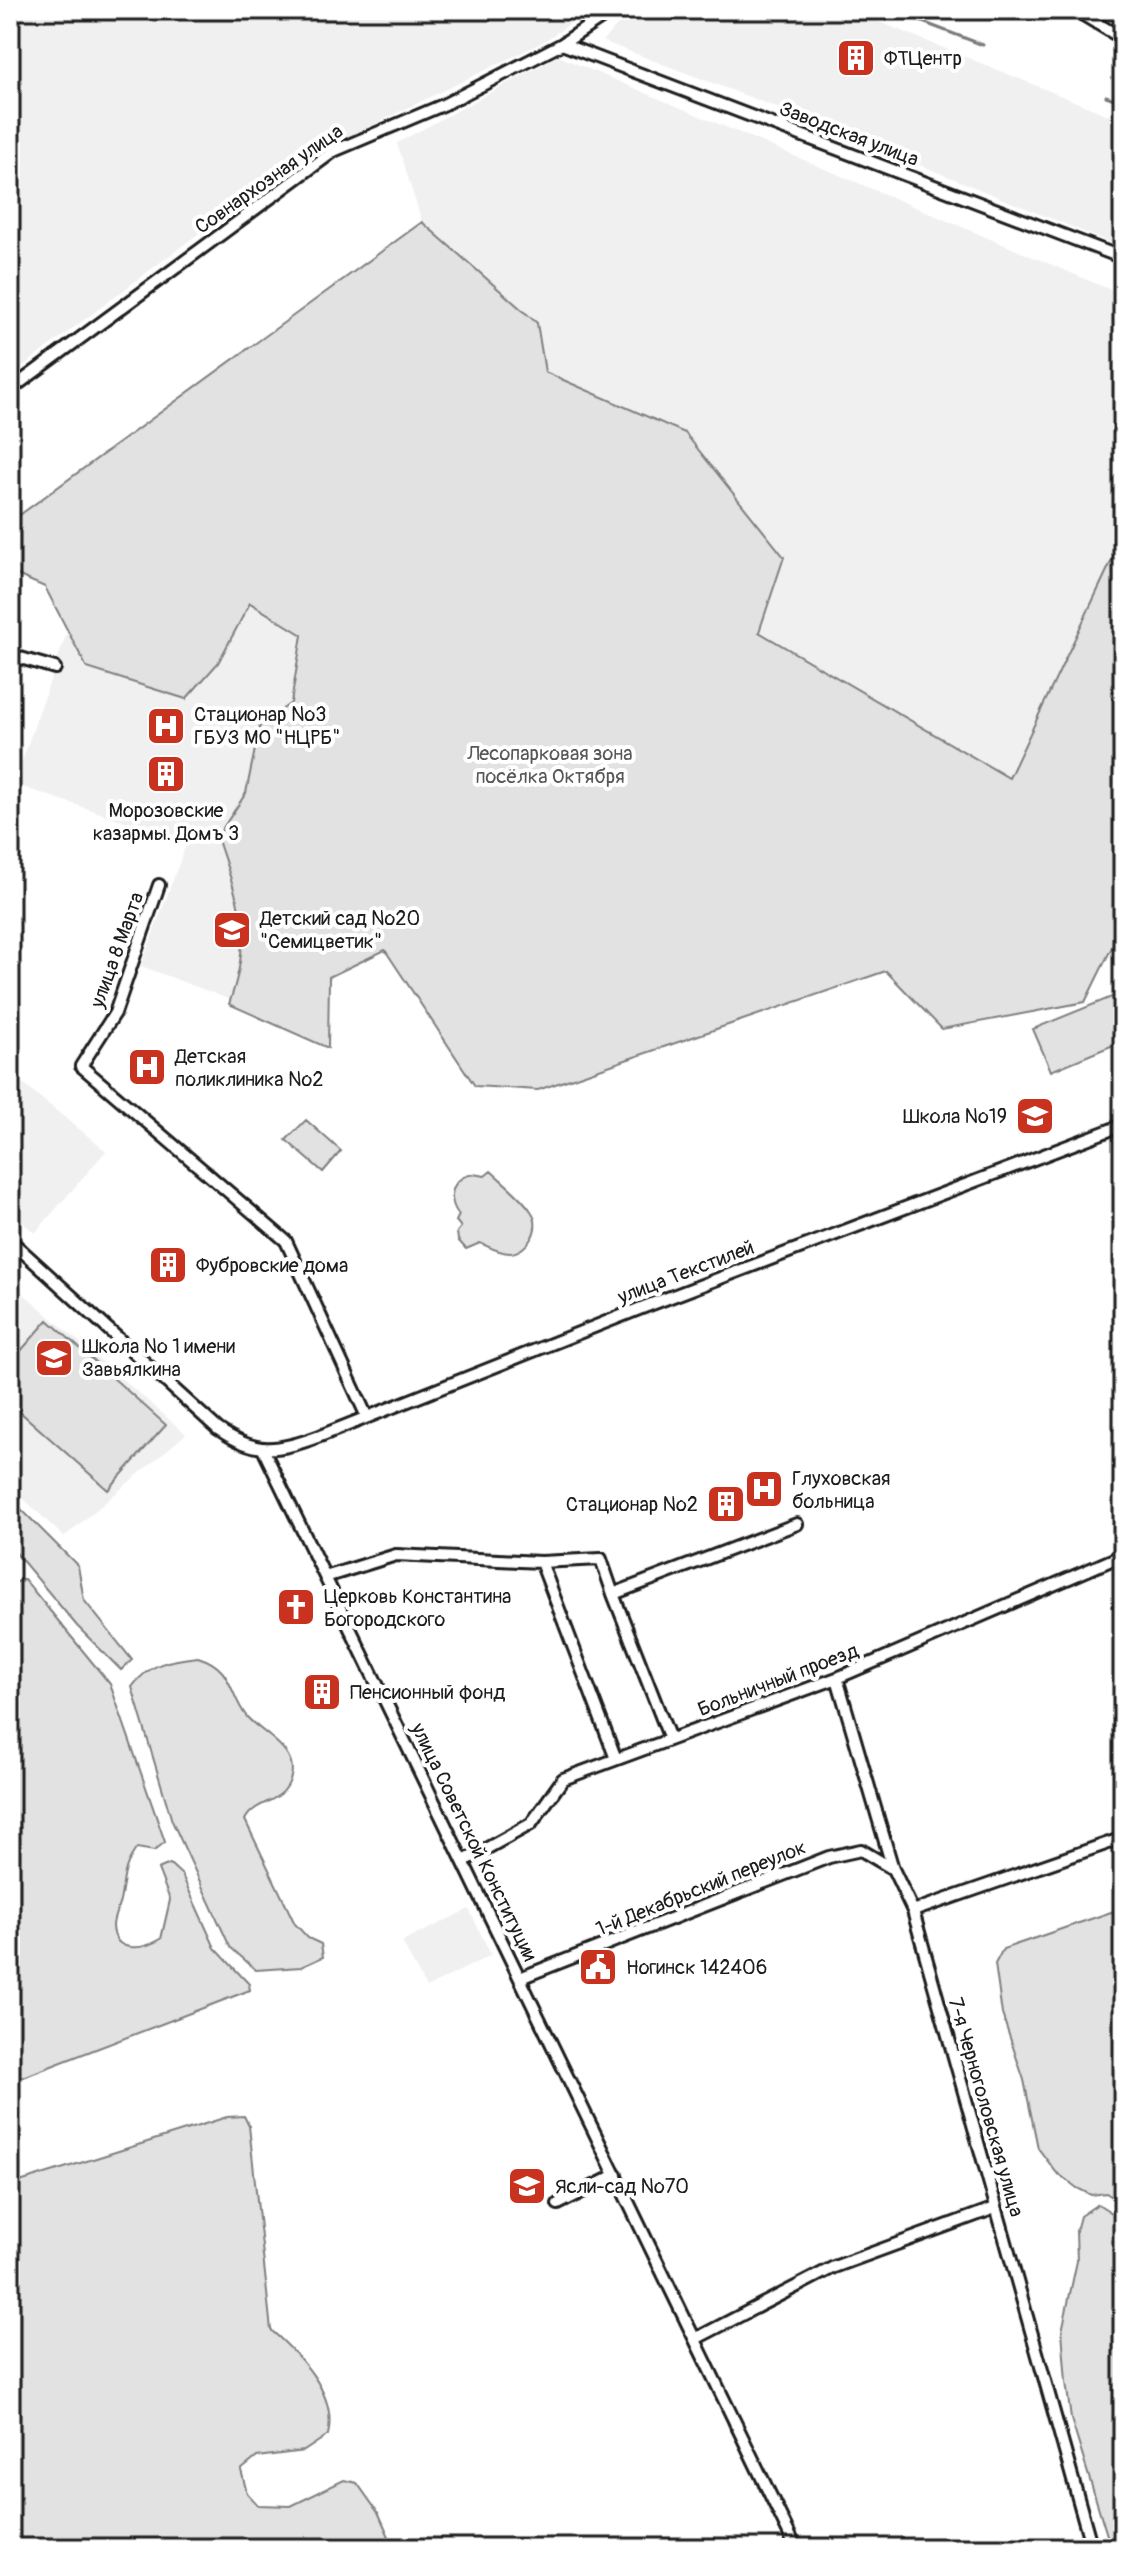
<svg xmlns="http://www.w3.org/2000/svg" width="1133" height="2558" font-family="Pangolin,sans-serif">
<rect width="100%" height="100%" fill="#fff"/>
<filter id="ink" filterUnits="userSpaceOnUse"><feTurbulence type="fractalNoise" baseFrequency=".0125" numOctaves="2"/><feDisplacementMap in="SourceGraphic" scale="16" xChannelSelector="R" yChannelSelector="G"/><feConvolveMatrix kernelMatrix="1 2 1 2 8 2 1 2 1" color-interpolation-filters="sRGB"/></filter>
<g filter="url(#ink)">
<path fill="#f0f0f0" d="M10,10H590L543,42L288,166L10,376Z
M633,10H850L1123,121V248L820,124L602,41Z
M558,56L1123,295V544H1120L1010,778L759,632L685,433L544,372L537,323L422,222L397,143Z
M239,588L334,621L276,1017L141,966L187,842L14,784L75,609Z
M10,1073L106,1151L35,1233L10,1212Z
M10,1282L186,1434L64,1537L10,1486Z
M469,1909L491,1955L426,1988L402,1942Z"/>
<path fill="#e2e2e2" stroke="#7f7f7f" stroke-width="2" d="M422,222L537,323L545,372L685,433L784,557L759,632L1009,778L1120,543L1123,544V934L1113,945L1085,1002L942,1029L886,971L538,1090L475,1086L385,950L329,977L328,1048L229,1004C254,934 239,904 217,837L246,793L260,725L291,703L302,635L250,603L218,663L186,699L87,668L45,587L10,572V522Z
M1119,994L1123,1005V1041L1051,1071L1033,1029Z
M306,1120L341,1151L323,1172L286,1140Z
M491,1171C505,1184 521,1196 531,1211C543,1227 528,1252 510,1253C499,1253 489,1247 480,1243L466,1249L458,1240L457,1232L461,1227L456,1221L459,1215C442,1193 458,1168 485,1176Z
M48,1320L166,1425L108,1490L10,1403V1363Z
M10,1498L78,1566L84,1600L132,1660L121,1670L77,1626L10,1546Z
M24,1579L110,1684L165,1842L154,1851L137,1848C122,1868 125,1878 120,1901C118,1909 113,1918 113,1926C114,1955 144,1949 161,1939L170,1900L158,1869L170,1864L182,1875L215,1948L249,1984L250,1990L10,2082V1585Z
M198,1657C234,1668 228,1693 247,1717C263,1735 301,1750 290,1780C282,1804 255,1800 245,1820L295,1924L308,1938L321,1944L323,1957L301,1967L256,1970L230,1947L172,1821L132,1687C149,1663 170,1660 198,1657Z
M1123,1908V2204L1106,2193L1091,2195L1077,2188L1056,2172L1038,2148L1024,2080L1002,2014L995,1964L1003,1949Z
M244,2116L249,2126L271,2330C299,2355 338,2393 328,2435L304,2451L257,2457L241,2470L247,2493L258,2505L291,2506L344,2480L357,2483L379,2514L394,2548H10V2185L227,2117Z
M1098,2204L1123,2220V2548H1111L1071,2419L1066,2382L1062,2331L1077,2261L1076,2231L1080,2216Z"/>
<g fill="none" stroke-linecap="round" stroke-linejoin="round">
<path stroke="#7a7a7a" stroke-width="3" d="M891,10L983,45
M1106,96L1123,102"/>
<defs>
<path id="minor" d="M1075,10L1123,39
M562,44L1123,258
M10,390L334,151L443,105L562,44L613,10
M10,655L55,668
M159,885L115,1013L81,1066L286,1241L367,1417
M10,1240L218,1429C256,1455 277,1452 320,1436L644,1307L1123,1125
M263,1449L796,2548
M541,1562L601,1559L613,1594
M325,1577L396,1555L541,1562L616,1759
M837,1678L893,1869L913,1911L1092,2548
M670,1739L613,1594L797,1524
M464,1861L531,1824L563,1779L837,1678L1123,1555
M913,1911L1123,1838
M520,1978L829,1857L861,1850L893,1869
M558,2204L616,2175
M695,2339L834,2267L995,2208"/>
</defs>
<use href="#minor" stroke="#1c1c1c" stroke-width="16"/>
<use href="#minor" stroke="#fff" stroke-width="10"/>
</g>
</g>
<defs>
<symbol id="building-square" viewBox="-11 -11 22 22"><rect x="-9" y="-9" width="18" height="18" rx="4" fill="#c8321e" stroke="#fff"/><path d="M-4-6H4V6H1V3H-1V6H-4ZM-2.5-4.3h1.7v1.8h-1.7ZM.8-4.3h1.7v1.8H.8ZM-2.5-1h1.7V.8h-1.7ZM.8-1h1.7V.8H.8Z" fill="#fff"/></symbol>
<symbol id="hospital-square" viewBox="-11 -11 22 22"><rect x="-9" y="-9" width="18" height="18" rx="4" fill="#c8321e" stroke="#fff"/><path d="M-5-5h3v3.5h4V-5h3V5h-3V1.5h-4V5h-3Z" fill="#fff"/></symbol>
<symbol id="school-square" viewBox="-11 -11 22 22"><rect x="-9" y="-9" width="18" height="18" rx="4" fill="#c8321e" stroke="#fff"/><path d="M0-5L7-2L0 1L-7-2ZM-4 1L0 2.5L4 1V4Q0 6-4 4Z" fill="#fff"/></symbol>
<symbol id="church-square" viewBox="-11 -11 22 22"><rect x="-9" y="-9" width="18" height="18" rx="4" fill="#c8321e" stroke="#fff"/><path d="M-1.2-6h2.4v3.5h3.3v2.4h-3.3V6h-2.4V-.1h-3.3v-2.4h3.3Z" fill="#fff"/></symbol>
<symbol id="civic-square" viewBox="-11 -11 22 22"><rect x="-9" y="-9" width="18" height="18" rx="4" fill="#c8321e" stroke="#fff"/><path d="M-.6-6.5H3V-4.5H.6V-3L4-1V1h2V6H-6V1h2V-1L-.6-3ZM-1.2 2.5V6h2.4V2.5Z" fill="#fff"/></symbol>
</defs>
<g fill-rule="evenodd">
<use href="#building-square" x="834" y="36" width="44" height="44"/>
<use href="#hospital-square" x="144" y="704" width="44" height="44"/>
<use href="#building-square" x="144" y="752" width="44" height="44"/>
<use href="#school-square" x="210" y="908" width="44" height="44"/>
<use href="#hospital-square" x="125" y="1045" width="44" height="44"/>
<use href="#school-square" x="1013" y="1094" width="44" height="44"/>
<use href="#building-square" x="146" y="1243" width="44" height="44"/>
<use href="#school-square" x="32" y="1336" width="44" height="44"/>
<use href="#hospital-square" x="742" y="1467" width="44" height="44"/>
<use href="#building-square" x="704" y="1482" width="44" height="44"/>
<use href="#church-square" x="274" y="1585" width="44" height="44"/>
<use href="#building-square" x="300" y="1670" width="44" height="44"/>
<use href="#civic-square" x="576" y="1945" width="44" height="44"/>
<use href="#school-square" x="505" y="2164" width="44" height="44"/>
</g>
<g text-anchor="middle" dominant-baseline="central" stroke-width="8" stroke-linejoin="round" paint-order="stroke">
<g font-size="20" fill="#1c1c1c" stroke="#fff" text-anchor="start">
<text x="884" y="58">ФТЦентр</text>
<text x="194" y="714">Стационар №3<tspan x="194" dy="23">ГБУЗ МО "НЦРБ"</tspan></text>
<text x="166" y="810" text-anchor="middle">Морозовские<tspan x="166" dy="23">казармы. Домъ 3</tspan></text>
<text x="260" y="918">Детский сад №20<tspan x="260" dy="23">"Семицветик"</tspan></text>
<text x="175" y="1056">Детская<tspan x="175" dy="23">поликлиника №2</tspan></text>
<text x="1007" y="1116" text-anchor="end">Школа №19</text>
<text x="196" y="1265">Фубровские дома</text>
<text x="82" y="1346">Школа № 1 имени<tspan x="82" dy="23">Завьялкина</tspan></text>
<text x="792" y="1478">Глуховская<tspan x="792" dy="23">больница</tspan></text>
<text x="698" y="1504" text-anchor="end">Стационар №2</text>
<text x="324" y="1596">Церковь Константина<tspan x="324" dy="23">Богородского</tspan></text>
<text x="350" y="1692">Пенсионный фонд</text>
<text x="626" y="1967">Ногинск 142406</text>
<text x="555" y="2186">Ясли-сад №70</text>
</g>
<g font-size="20" fill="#1c1c1c" stroke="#fff">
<text transform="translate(849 134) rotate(21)">Заводская улица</text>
<text transform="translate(269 179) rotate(-35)">Совнархозная улица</text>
<text transform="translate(117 950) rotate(-70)">улица 8 Марта</text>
<text transform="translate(686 1272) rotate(-21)">улица Текстилей</text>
<text transform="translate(778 1680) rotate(-21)">Больничный проезд</text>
<text transform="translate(474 1842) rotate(64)">улица Советской Конституции</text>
<text transform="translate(701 1888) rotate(-22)">1-й Декабрьский переулок</text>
<text transform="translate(986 2107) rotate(74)">7-я Черноголовская улица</text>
</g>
<g font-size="20" fill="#575757" stroke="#fff">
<text x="550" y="753">Лесопарковая зона<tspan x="550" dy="23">посёлка Октября</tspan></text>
</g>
</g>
<rect width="1133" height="2558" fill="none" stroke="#fff" stroke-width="40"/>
<rect x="20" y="20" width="1093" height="2518" fill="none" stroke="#1c1c1c" stroke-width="3" filter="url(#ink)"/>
</svg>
